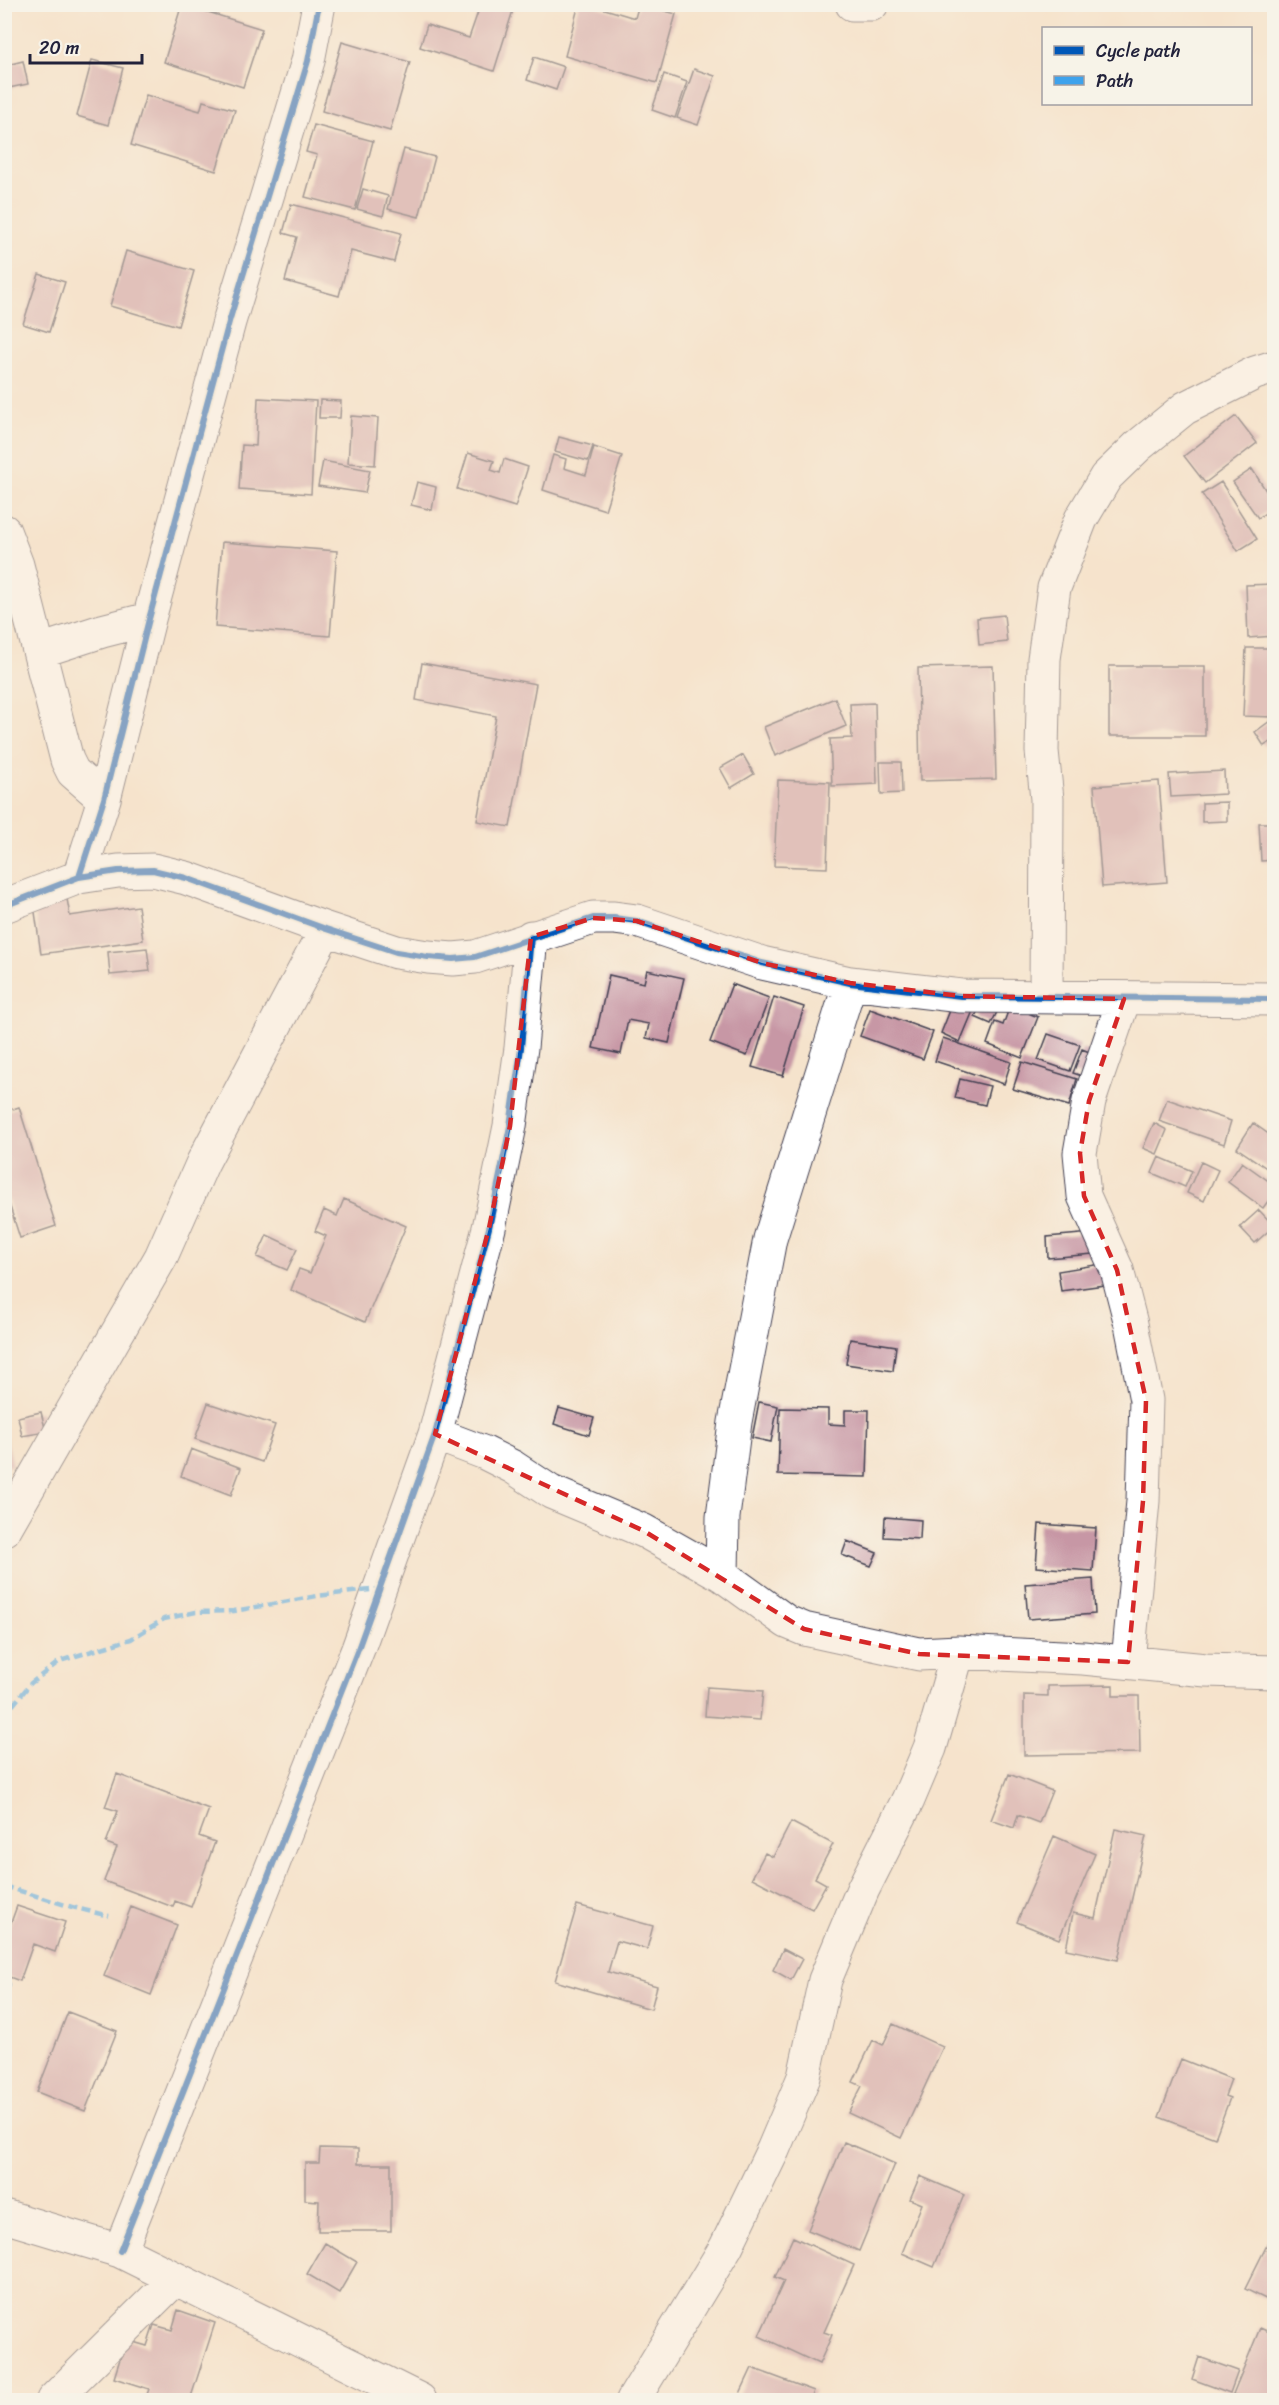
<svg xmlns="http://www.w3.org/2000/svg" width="1279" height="2405" font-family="Sriracha,sans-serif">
<rect width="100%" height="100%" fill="#f7f3e8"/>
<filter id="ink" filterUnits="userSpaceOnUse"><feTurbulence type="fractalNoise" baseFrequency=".0167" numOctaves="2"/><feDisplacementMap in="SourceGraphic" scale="12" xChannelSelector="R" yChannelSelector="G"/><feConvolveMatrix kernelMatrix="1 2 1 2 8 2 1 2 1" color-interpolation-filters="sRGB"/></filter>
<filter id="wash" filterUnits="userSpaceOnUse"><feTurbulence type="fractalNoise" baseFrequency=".008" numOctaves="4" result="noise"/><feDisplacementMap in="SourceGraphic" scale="24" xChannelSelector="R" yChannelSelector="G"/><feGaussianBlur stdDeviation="1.35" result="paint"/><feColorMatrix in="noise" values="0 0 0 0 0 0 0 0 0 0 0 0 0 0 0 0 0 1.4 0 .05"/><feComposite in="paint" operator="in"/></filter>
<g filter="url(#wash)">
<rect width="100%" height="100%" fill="#f5e3cc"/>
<g id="blocks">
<path fill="#c797a5" d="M182,4L262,29L243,87L164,62Z
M454,4H515L494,71L420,47L427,25L469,38L478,12Z
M579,4H588L635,18L639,4L676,14L657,83L565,56Z
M4,40L11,64L23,61L28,84L4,89Z
M342,42L410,62L390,131L322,111Z
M534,57L564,67L556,90L527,80Z
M92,60L123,68L108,125L77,116Z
M694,69L715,76L698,125L677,118Z
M664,74L687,82L675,118L652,110Z
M146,95L200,111L203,101L235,110L216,171L131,145Z
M314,125L373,141L355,210L305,197L317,155L306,152Z
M404,149L435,157L419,217L388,209Z
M363,189L388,196L383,216L357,209Z
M291,204L401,233L394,262L351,251L339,296L285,281L297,237L283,233Z
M126,251L194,271L178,326L110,306Z
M39,274L65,282L49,332L23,324Z
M258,398L316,401L311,494L239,489L242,445L256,446Z
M320,400L341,401L340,418H319Z
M351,416L378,418L375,465L348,463Z
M1236,416L1257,443L1205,483L1184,456Z
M559,437L593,446L588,461L555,452Z
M594,447L622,456L605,510L543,490L553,455L566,459L564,468L586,475Z
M468,453L494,461L491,470L500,473L504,459L528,467L515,507L457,489Z
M323,461L370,470L365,493L318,486Z
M1252,469L1274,503V507L1258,518L1233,482Z
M417,482L436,487L432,510L411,505Z
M1221,482L1257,539L1238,551L1202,494Z
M222,542L337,551L330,636L215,627Z
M1274,584V636L1248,638L1246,585Z
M1004,615L1007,642L979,645L977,618Z
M1246,648H1274V717L1243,716Z
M422,663L536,684L510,827L477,821L496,716L416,700Z
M993,666L996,779L920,781L918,668Z
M1109,666H1205V736H1109Z
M835,698L846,726L775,756L764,727Z
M875,703L877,784L832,786L830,739L852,738L850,704Z
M1270,721L1274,727V740L1264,746L1255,732Z
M743,755L754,774L731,788L720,768Z
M880,762H901L902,793L881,794Z
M1224,771L1225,794L1171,797L1169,774Z
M778,780L830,782L827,868L774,866Z
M1159,781L1167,882L1102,887L1094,786Z
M1227,802V821L1202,822V803Z
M1259,823H1274V860L1261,861Z
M67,899L70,916L138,906L143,940L41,954L34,905Z
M147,948L150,971L110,975L108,952Z
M647,970L684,978L669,1043L646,1038L649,1024L628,1020L621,1054L593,1048L609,975L644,983Z
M732,984L769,998L747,1056L710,1042Z
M774,997L804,1007L783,1076L752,1067Z
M984,998L1000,1006L991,1024L975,1017Z
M953,1003L973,1011L960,1042L941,1033Z
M1010,1006L1038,1017L1022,1058L987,1044L995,1022L1003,1025Z
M870,1009L933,1032L923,1059L860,1036Z
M1048,1034L1080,1045L1070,1071L1038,1060Z
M943,1038L1011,1062L1004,1084L935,1061Z
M1082,1049L1099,1056L1091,1079L1073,1073Z
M1022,1062L1077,1079L1069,1106L1013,1089Z
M960,1079L990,1086L985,1105L955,1098Z
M1167,1099L1231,1121L1224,1144L1159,1121Z
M19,1107L56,1226L20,1238L4,1188V1112Z
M1154,1123L1167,1130L1157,1154L1143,1148Z
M1253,1123L1274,1138V1173L1237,1148Z
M1159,1157L1192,1171L1185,1187L1152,1173Z
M1201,1162L1218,1170L1204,1201L1187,1193Z
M1242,1162L1274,1185V1193L1263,1208L1228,1182Z
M344,1199L406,1226L365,1322L291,1290L299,1269L310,1273L326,1236L315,1231L324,1210L337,1216Z
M1259,1210L1274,1226L1255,1243L1240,1227Z
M1092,1233L1093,1254L1048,1258L1047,1237Z
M267,1235L297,1249L287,1270L257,1257Z
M1101,1264L1104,1285L1061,1291L1058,1271Z
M850,1339L896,1346L893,1371L846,1364Z
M759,1402L778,1406L771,1442L752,1438Z
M208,1403L275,1425L262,1462L195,1439Z
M559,1408L594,1418L589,1435L554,1424Z
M780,1408L828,1409V1424L845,1425V1410H869L867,1477L778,1475Z
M41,1412L46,1432L22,1436L18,1417Z
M4,1429L13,1465L4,1468Z
M191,1449L241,1468L231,1495L181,1476Z
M885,1517L921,1520L920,1539L884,1537Z
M1039,1524L1096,1528L1093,1571L1036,1567Z
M847,1541L877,1553L871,1566L842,1555Z
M1093,1579L1095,1614L1028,1619L1025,1584Z
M1113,1685V1696H1139L1140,1753L1024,1755V1695L1048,1696V1686Z
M707,1687L763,1691L760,1720L705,1716Z
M117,1774L209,1809L199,1836L215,1842L191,1907L175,1901L173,1907L104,1881L117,1847L106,1843L118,1811L105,1807Z
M1009,1774L1052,1791L1039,1823L1018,1815L1014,1828L991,1820Z
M791,1822L833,1844L815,1878L826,1884L812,1909L752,1878L765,1853L773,1857Z
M1115,1829L1146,1836L1118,1960L1066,1949L1073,1913L1095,1918Z
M1054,1836L1095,1854L1059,1939L1017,1922Z
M577,1905L653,1926L647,1949L617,1941L608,1972L657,1986L651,2009L555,1981Z
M17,1906L65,1922L55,1952L33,1944L20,1981L4,1975V1942Z
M131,1907L177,1925L151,1995L104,1976Z
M783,1949L802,1959L791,1980L773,1970Z
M68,2012L117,2031L85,2111L37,2092Z
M893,2024L943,2047L901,2138L848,2113L862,2086L853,2082L873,2040L883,2045Z
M1181,2059L1231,2079L1225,2096L1230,2098L1215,2138L1159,2117Z
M844,2142L895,2164L859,2251L808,2230Z
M320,2148L358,2149V2164H391V2231H318L319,2201L305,2200V2163H319Z
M920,2176L964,2195L934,2267L902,2253L922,2204L910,2199Z
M1274,2231V2303L1245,2289Z
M793,2237L854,2265L824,2332L832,2335L819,2364L759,2336L784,2281L775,2277Z
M325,2243L357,2262L339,2293L307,2274Z
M178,2310L215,2323L190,2400H145L149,2389L114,2378L126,2340L147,2346L154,2325L172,2330Z
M1260,2328L1274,2334V2400H1249L1233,2394Z
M1199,2357L1238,2371L1230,2393L1192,2379Z
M752,2368L814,2391L810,2400H737Z"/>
</g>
</g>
<g filter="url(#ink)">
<use href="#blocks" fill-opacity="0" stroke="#423f51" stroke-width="1.5"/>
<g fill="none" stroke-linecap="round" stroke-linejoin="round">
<defs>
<path id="minor" d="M852,4H872
M4,531L17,565L67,760L73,772L104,799
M40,651L102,631L149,619
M79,877L104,799L149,619L229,322L308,61L319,4
M4,906L79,877L118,871L153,870L186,878L326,929L396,952L428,957L453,959L475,957L593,918H614L637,921L762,963L850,983L961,996L1274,999
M1046,997L1047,799L1042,751L1044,659L1054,588L1081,519L1106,477L1138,446L1185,408L1255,373L1274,367
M1124,999L1089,1101L1080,1153L1084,1196L1117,1270L1131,1324L1146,1400L1143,1501L1128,1662
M435,1434L485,1453L513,1467L551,1492L644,1531L722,1575L787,1622L804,1629L919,1654L958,1652L1083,1658L1206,1670L1274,1672
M4,1530L161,1257L203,1162L326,929
M722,1575L723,1517L735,1422L770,1239L850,983
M4,2216L120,2251L420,2400
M120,2251L358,1649L435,1434L489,1228L510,1126L521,1048L531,937
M53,2400L175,2279
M633,2400L726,2247L773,2150L804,2077L825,1980L863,1889L908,1800L930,1748L958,1652"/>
</defs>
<use href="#minor" stroke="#423f51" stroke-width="35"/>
<use href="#minor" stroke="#fff" stroke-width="33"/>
<path stroke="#3ea2ec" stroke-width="4.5" stroke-dasharray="9 4.5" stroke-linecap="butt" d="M4,1716L31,1683L60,1661L131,1639L164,1619L196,1612L234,1611L317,1596L378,1589
M4,1886L72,1907L109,1916
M4,1985H11"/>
<defs>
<path id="cycleway" d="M79,877L104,799L149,619L229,322L308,61L319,4
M4,906L79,877L118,871L153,870L186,878L326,929L396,952L428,957L453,959L475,957L593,918H614L637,921L762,963L850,983L961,996L1274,999
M120,2251L358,1649L435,1434L489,1228L510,1126L521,1048L531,937"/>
</defs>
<use href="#cycleway" stroke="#f7f3e8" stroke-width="10"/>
<use href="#cycleway" stroke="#0057b8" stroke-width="6"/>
</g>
</g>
<path d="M0 0H1279V2405H0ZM593,918L637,921L762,963L850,983L961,996L1124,999L1089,1101L1080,1153L1084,1196L1117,1270L1146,1400L1143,1501L1128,1662L919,1654L804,1629L644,1531L435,1434L489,1228L510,1126L531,937Z" fill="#f5e3cc" fill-opacity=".55" fill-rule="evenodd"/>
<path fill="none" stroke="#d62828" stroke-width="4.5" stroke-dasharray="12 8" stroke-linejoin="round" d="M593,918L637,921L762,963L850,983L961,996L1124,999L1089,1101L1080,1153L1084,1196L1117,1270L1146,1400L1143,1501L1128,1662L919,1654L804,1629L644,1531L435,1434L489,1228L510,1126L531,937Z"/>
<rect width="1279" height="2405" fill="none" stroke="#f7f3e8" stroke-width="24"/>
<rect x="1042" y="27" width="210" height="78" fill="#f7f3e8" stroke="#a29fa3" stroke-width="1.5"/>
<rect x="1054" y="46" width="30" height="9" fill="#0057b8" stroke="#a29fa3" stroke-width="1.5"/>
<text x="1096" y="57" font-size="18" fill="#22223b">Cycle path</text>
<rect x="1054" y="76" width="30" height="9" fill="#3ea2ec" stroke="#a29fa3" stroke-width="1.5"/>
<text x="1096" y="87" font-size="18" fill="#22223b">Path</text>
<path d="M30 54v9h112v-9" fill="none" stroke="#22223b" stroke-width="3"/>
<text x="39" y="54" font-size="18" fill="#22223b" stroke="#f7f3e8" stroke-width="4.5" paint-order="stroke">20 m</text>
</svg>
